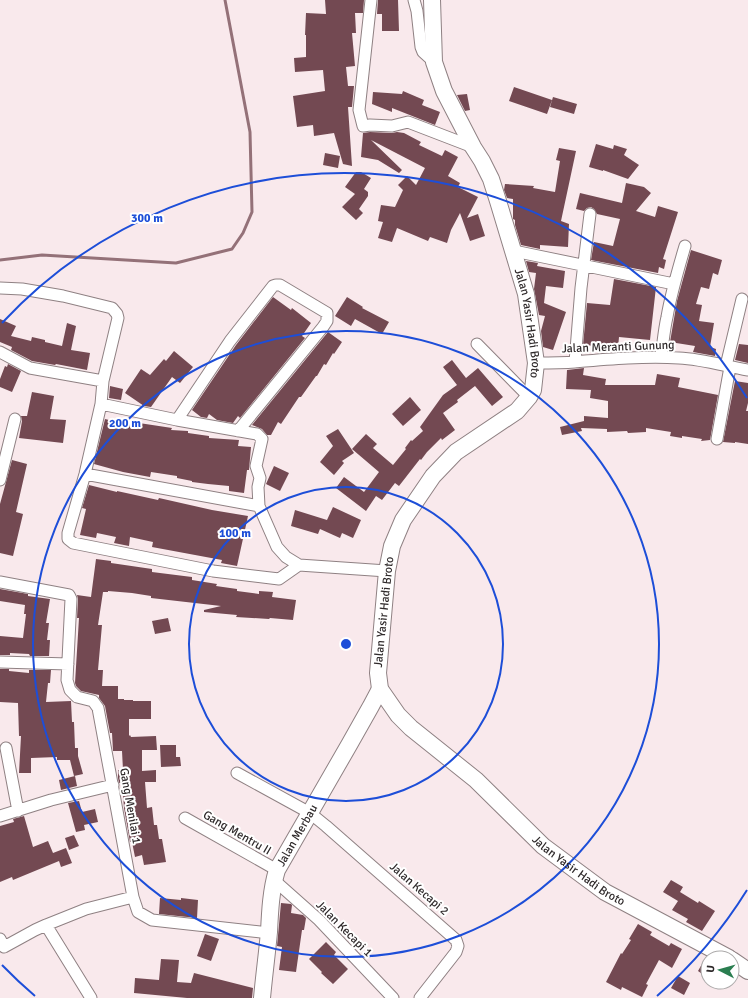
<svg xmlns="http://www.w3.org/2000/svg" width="748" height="998" font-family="Signika,sans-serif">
<rect width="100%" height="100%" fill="#f9e9ec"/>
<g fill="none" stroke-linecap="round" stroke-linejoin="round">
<path stroke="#947178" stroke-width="3" d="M0,260L42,255L176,263L232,249L243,233L252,212L250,132L225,0"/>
</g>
<path fill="#734952" d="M325,0H364L363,13H355L356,33H352L355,66L346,67L348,86H354L352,107H348L352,166L343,164L334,133L314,136L313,125L297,127L293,96L325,91L323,70L295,72L294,58L306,57V35H305L306,13L326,14Z
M378,0H398L399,31H382V14H377Z
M514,87L552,100L547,114L509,101Z
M403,91L424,100L422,105L440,112L435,125L392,108V112L372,104L373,92L402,94Z
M467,94L470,110L465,111L457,95Z
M553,97L577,104L574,114L550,107Z
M370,132L392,133L397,132L404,133L421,142L419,145L442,156L445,150L458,157L448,176L460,183L458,187L478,197L467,218L478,214L485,236L470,241L460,213L451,230L447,243L430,237L428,241L397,228L392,242L378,238L383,222L378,221L381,205L395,207L403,190L398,185L407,176L416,185L425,168L371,140L402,170L399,173L378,160L361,157L363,133Z
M596,144L613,149L614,145L627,149L624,155L639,165L628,179L603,170V171L589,167Z
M559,148L576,151L561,221L569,224L568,247L540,245V249L521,245L515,225V220L513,219V199L507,198L504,190L505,184L534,186L533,188L555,192L560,161L556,160Z
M325,153L340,156L338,168L323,165Z
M356,172H361L371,178L364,189L368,192V196L359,209L363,213L356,220L342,207L355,194L345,187Z
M626,183L644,187L651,193L636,211L655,217L658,206L678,212L663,259L666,260L664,269L659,267L658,273L591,260L594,242L613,246L620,219L597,214L594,209L591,207L587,208L584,211L576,209L580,193L622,203Z
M691,250L722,260L718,275L713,273L709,289L701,287L696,304L702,305L699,321L714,323L710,347L716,349L715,356L693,352L695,346L670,342L677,301Z
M526,261L538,263L537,266L565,271L563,288L546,286L544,303L566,312L553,350L543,347L541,331L545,316L539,315L534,289L536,273L529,272Z
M614,279L656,287L650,340L619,337L618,348L583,345L587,303L610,305Z
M273,297L291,310L292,308L311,323L302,336L305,338L240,418L238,416L233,423L217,420L209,414L207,418L201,417L192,410L236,345Z
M347,297L363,307L362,308L389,322L382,334L355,319L351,326L335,316Z
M0,319L16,326L11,336L31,341L32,337L45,340V342L62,346L67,323L76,326L71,350L90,353L87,370L56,364L55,365L32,361L11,350L12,347L0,342Z
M328,332L342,342L334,354L333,353L326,365L324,364L317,376H316L301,397H299L281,424L278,422L271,435H267L262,429L252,425Z
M739,344L748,345V363L735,360Z
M174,351L193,367L180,383L172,377L151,407L144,406L125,393L141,369L150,375L164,359L166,361Z
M452,360L466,378L478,368L503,397L492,406L475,386L457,400L458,402L443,413L455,430L442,440L441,438L427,452L421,460L420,459L399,486L395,483L382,500L376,496L366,511L336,488L344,477L364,492L379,472L352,449L366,434L377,444L373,448L393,465L406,449L405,448L411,440L412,441L423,431L420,427L443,395L457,385L443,367Z
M8,364L21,371L12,392L0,387V379L5,366L7,367Z
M584,368L583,375L606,379L605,385H655L657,374L680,378L678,387L718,395L710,440L701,441L702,439L682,436V438L670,436L671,432L646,428V432L628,433L627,431L607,432V429L581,428L582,431L562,435L560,427L584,421V416L608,418V401L590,398L591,390L566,389L567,370Z
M735,381L748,383V403L746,411H748V444L735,442V443L723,442Z
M110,386L123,389L121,400L109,398Z
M32,392L54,396L50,419L66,420L63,443L19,438L22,421L21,416H27Z
M410,397L421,410L403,426L392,414Z
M105,419L113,421L112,423L129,426V423L138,425L139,423L172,428L171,430L188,431V433L209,436V438L239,440L238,446L251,447L249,470H247L244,493L229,491V486L208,484L192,482V481L177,478V476L151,472L150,477L123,472L94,464Z
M338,429L354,453L342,461L344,463L334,475L320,462L333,446L326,436Z
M12,460L27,464L16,512L23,514L13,556L0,553V504Z
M274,466L289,473L280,491L266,484Z
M89,485L117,492V491L158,500L159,498L212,510L248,516L237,566L221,563L222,560L152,547L153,542L130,537L129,546L114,543L116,537L97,533L96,538L80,535L86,509L82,508Z
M333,507L361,520L353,538L342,533L340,538L320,529L318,534L291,526L295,510L327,520Z
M96,559L111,561V563L152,569V572L192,577V580L217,584L216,586L237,589V591L259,594V591L273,592L272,597L296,600L293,620L270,618L269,619L236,617L237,615L204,612V610L221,606L151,598V596L132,593L108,591V592H103L98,625H102L98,670H103L102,686H118V699H124V700H133V701H151V719H129V736L130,735L131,737L156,736L157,750H142V771L156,770V782H145L147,808L152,807L154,825H157L159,839H162L166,862L144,865L142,855L135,857L132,842H130L124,808L122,782L119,783L118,778V770H123L122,751H113L112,733H110L105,706L99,698V695L81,691L76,686L75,683L79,618H77L78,599L77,595L91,597Z
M0,589L28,594V596L50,599L46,623H49L47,640H50L49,656H30L29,654L10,653V655H0V636L23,638L26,614H24L25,605L0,601Z
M168,618L171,631L155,634L152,621Z
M0,669H9V671L29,673V670H51L50,683H48L46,702L71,701L72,722H74L75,748H78V756L83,774L74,776L70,760H57V757L31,758V773H19L21,736H19L18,703L0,702Z
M160,745H176V757H180L181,766L161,767Z
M75,776L77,786L61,790L59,780Z
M79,801L82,812L95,809L98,822L84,825L85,830L76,832L68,803Z
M24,816L33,847L48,841L53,853L66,848L72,863L61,867L59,861L13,880L12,877L0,882V826L14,822L13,819Z
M74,835L79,846L69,850L65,838Z
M671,880L683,887L680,892L698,903L699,901L715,911L702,931L686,922L688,919L672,910L678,901L663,892Z
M160,898L181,900V898L198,900L197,918L159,914Z
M281,903L291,904L292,905L291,913L303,915L306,918L304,930H302L296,972L279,970L282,947L277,946Z
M638,924L652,932L650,935L669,946L671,943L682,949L672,968L659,960L646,984L648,985L642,997L622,987L621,990L606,982L621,953L622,954L631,940L629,939Z
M205,934L219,939L211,961L197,956Z
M326,942L336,952L334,955L348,969L333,984L321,973L322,972L309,959Z
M706,957L708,958V978L698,971Z
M161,959L179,960L177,982L191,983L194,973L253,988L252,998H187L134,993L135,978L159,980Z
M678,976L690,983L684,995L671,988Z"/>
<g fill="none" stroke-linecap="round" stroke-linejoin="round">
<defs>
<path id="street" d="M371,0L359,110L363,126L370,125L392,126L408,122L473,147
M414,0L417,11L421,47L423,52L434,62
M514,251L674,284
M0,288L22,289L63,296L112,308L117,314L118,318L103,381L101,404L85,474L68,533V539L73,543L213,571L279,579L299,565L286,557L277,547L259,506L258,487L260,478L256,466L262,439L257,434L177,420L101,404
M477,344L529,397
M0,352L30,368L103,381
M661,357C663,344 664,330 667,317C671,293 678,270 685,246
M575,362L581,288L590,214
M536,363C549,363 562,363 575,362C610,359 644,356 679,358C702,359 725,366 748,370
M726,366L742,299
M177,420L230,341L273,286L276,285H280L327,313V321L323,327L238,431
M717,439L730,367
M85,474L259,506
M0,480L15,419
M299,565L387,571
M0,582L69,595L71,599L67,680L70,690L77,697L93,701L98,708L133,897L138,912L152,920L269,933
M0,662L68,664
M6,748L18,811
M237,773L310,813L326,826L456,940L458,946L456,952L420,998
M0,816L51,800L113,785
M185,818L277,870
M274,880L319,920L393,998
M46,925L86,909L133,897
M0,939L4,947L35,930L46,925L91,998"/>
<g id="secondary">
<path id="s1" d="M432,0L434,62L444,91L473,147L482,161L491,179L498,201L526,294L536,363L533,390L529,397L517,411L456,452L433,476L403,520L392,546L387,571L378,673L380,689L398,715L411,728L476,780L543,846L605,892L729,958"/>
<path d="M732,960L748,971"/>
<path id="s2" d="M262,998C264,976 267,954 269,932C270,911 271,890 277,870L349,745L371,706L380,689"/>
</g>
</defs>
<use href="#street" stroke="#8f8183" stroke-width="13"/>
<use href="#secondary" stroke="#8f8183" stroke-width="18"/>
<use href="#street" stroke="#fff" stroke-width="11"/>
<use href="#secondary" stroke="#fff" stroke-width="16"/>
</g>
<g fill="none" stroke="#1d4ed8" stroke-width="2">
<circle cx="346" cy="644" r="157"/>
<circle cx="346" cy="644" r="313"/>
<path d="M747 890A470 470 0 0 1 657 996M35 996A470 470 0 0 1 2 965M2 323A470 470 0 0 1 747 398"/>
</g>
<g text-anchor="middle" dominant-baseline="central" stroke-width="4" stroke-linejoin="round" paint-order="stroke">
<g font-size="12" fill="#2f2a2b" stroke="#fff">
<text stroke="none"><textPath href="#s1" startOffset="342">Jalan Yasir Hadi Broto</textPath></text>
<text transform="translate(618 347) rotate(-2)">Jalan Meranti Gunung</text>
<text transform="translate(384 612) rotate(-84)">Jalan Yasir Hadi Broto</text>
<text transform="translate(130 806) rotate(80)">Gang Menilai 1</text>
<text transform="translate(237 833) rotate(30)">Gang Mentru II</text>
<text stroke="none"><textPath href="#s2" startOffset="169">Jalan Merbau</textPath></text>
<text stroke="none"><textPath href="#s1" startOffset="1039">Jalan Yasir Hadi Broto</textPath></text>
<text transform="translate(419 889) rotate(41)">Jalan Kecapi 2</text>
<text transform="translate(344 929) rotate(45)">Jalan Kecapi 1</text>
</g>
</g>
<circle cx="346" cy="644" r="6" fill="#1d4ed8" stroke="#fff" stroke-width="2"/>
<g font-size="12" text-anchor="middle" font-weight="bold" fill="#1d4ed8" stroke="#fff" stroke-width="4" stroke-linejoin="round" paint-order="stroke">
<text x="147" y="222">300 m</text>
<text x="125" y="427">200 m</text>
<text x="235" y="537">100 m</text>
</g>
<g transform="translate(720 970) rotate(276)"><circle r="19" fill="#ffffff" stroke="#acaaaa"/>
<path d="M0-3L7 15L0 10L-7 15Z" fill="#2a7e50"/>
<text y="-6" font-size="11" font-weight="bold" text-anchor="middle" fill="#2f2a2b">U</text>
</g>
</svg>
